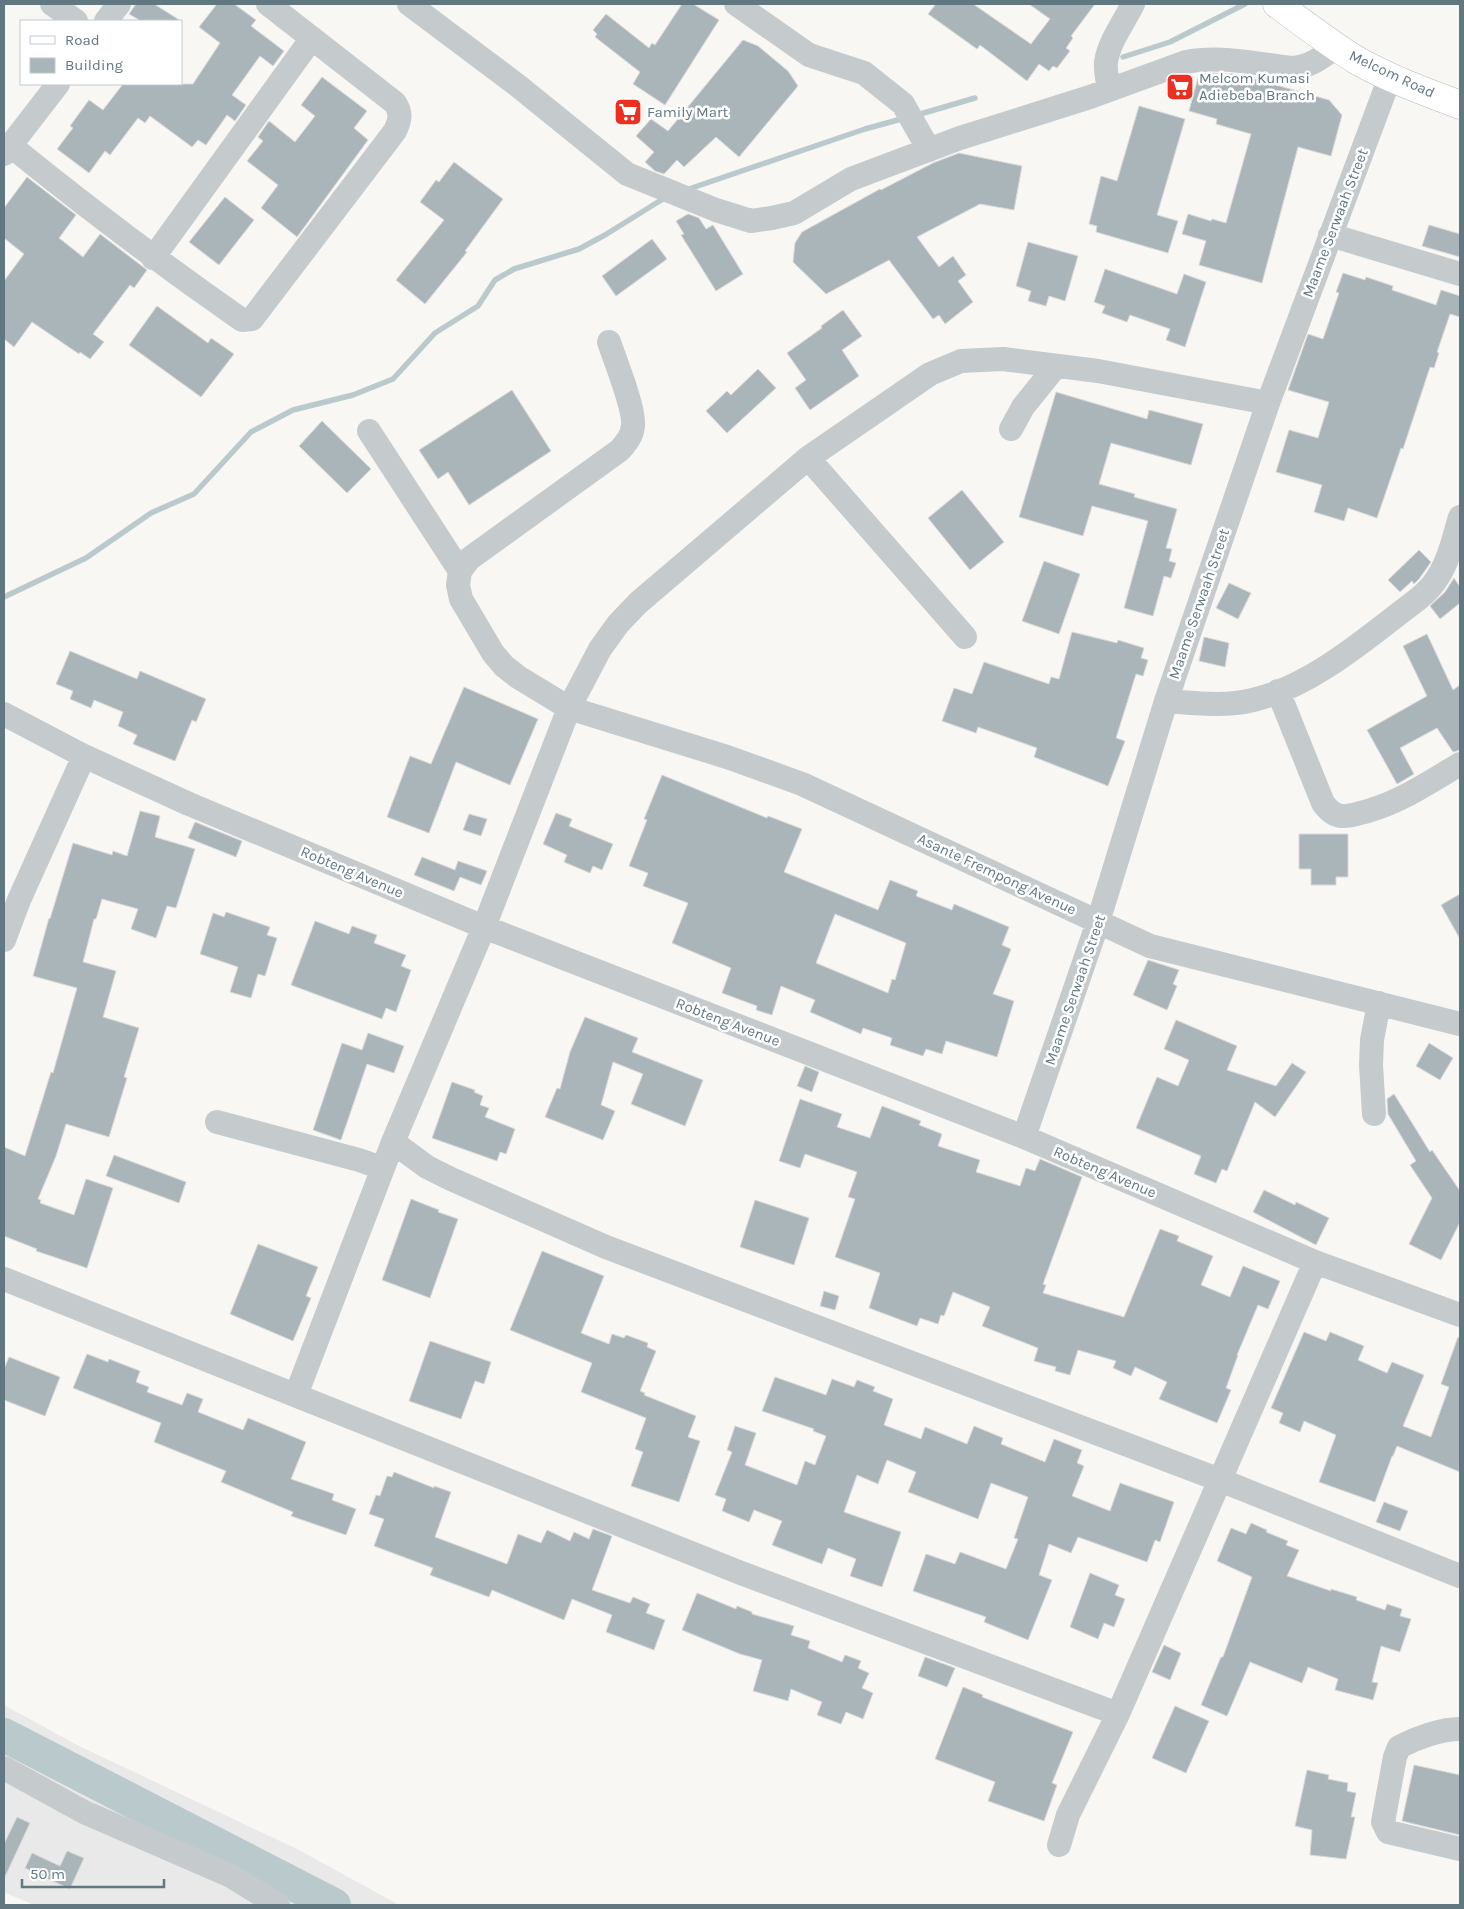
<svg xmlns="http://www.w3.org/2000/svg" width="1464" height="1909" font-family="Karla,sans-serif">
<rect width="100%" height="100%" fill="#f8f7f4"/>
<path fill="#e8e9e8" d="M4,1705L77,1745L299,1850L399,1905H34L4,1892Z"/>
<g fill="none" stroke-linecap="round" stroke-linejoin="round">
<path stroke="#bacacc" stroke-width="5.5" d="M1123,57L1170,42L1245,4
M917,115L975,98
M686,190L865,129L905,118
M4,597L86,558L151,513L194,494L251,432L293,410L353,395L393,379L435,333L478,306L495,280L514,269L579,249L605,235L666,197"/>
<path stroke="#bacacc" stroke-width="34" d="M4,1735L334,1905"/>
</g>
<path fill="#a9b5b8" stroke="#d9d9d7" fill-rule="evenodd" d="M136,4H154L181,21H141L129,14Z
M217,4H234L256,20L251,26L284,51L273,66L260,56L232,95L246,105L235,121L227,115L206,145L198,140L192,147L150,116L145,123L138,118L110,155L105,151L89,173L57,149L73,128L70,126L89,100L103,110L123,84H193L220,43L199,27Z
M682,4H693L719,20L665,105L633,84L640,72L595,37L597,34L593,30L606,14L649,48L652,43L655,45Z
M936,4H973L1031,44L1050,19L1029,4H1095L1071,36L1073,38L1066,48L1070,51L1057,68L1053,66L1049,71L1039,64L1027,81L980,45L977,49L928,14Z
M743,40L758,46L788,71L798,86L739,157L716,137L684,167L677,160L664,174L655,171L645,162L654,152L636,136L651,119L668,131Z
M1212,73L1237,74L1329,100L1342,115L1331,156L1298,147L1262,283L1199,265L1206,241L1182,234L1188,214L1211,221L1212,219L1226,223L1251,134L1216,124L1217,119L1189,111L1199,74Z
M322,77L367,111L354,128L368,140L297,237L261,208L278,185L247,161L263,141L258,137L269,121L295,142L315,116L301,105Z
M1139,106L1185,119L1157,215L1178,221L1168,253L1096,232L1097,226L1089,224L1101,176L1117,181Z
M959,153L1022,166L1014,210L980,204L917,237L939,267L953,256L966,275L958,281L973,302L945,324L939,315L933,319L889,260L826,294L793,262L795,243L802,232L880,189L881,190L933,163Z
M454,162L503,199L465,251L467,252L425,304L396,280L444,220L420,202L436,180L439,182Z
M27,177L76,215L59,238L83,257L100,234L147,270L134,288L130,285L93,334L104,342L90,359L80,352L79,354L32,322L14,347L4,339V281L24,254L4,238V208Z
M225,197L254,220L219,265L189,242Z
M688,214L699,218L706,229L713,225L743,274L716,291L681,235L684,234L676,221Z
M1429,225L1460,234V257L1422,246Z
M652,239L667,259L616,296L602,276Z
M1028,242L1078,256L1065,301L1049,296L1046,306L1028,301L1031,291L1016,286Z
M1105,269L1177,294L1184,274L1206,282L1185,347L1166,340L1170,329L1130,315L1127,322L1102,313L1105,306L1094,302Z
M1343,273L1365,280L1366,277L1393,286L1392,290L1436,305L1441,290L1460,296V317L1450,314L1437,352L1439,353L1434,368L1430,367L1403,449L1401,448L1377,518L1348,508L1344,521L1314,512L1322,485L1276,472L1289,430L1318,438L1329,402L1288,390L1308,334L1323,339L1339,293L1336,292Z
M157,306L208,343L211,338L234,354L201,397L129,345Z
M843,310L862,336L842,350L859,376L810,410L795,388L806,380L787,353L822,328L821,326Z
M758,369L776,388L727,433L706,411L727,391L731,395Z
M512,390L551,451L469,505L448,472L438,479L419,450Z
M1056,392L1147,419L1149,410L1203,424L1191,465L1111,443L1099,484L1135,494L1134,497L1177,509L1166,548L1172,549L1169,561L1176,563L1171,578L1164,576L1153,616L1124,608L1148,521L1092,506L1083,536L1019,517Z
M322,421L371,469L347,493L299,446Z
M962,490L1004,542L970,570L928,518Z
M1419,550L1431,562L1419,579L1414,584L1412,581L1400,592L1388,580Z
M1044,561L1080,574L1059,634L1022,621Z
M1454,578L1460,587V603L1440,619L1430,606L1445,592Z
M1229,583L1251,593L1238,619L1216,608Z
M1072,632L1117,643L1118,640L1144,648L1141,658L1148,660L1143,676L1136,674L1116,738L1125,741L1108,786L1034,757L1037,748L978,727L976,733L942,721L954,688L972,694L984,662L1049,684L1051,677L1059,679Z
M1427,634L1453,690L1460,685V750L1453,752L1437,728L1400,748L1414,774L1397,784L1367,730L1427,696L1403,646Z
M1204,637L1229,643L1225,667L1199,661Z
M70,651L137,679L140,671L206,699L196,722L192,720L175,761L133,744L137,735L118,726L123,712L94,700L91,708L70,699L73,691L56,684Z
M464,687L538,719L510,785L456,762L429,833L387,817L410,756L431,764Z
M662,775L767,818L768,816L802,829L784,872L878,910L890,880L918,891L916,896L952,910L954,904L1009,927L1002,945L1011,949L993,994L1014,1001L997,1057L946,1041L942,1054L926,1049L923,1056L890,1045L892,1038L863,1028L861,1034L810,1012L815,1000L781,986L772,1015L756,1010L757,1006L722,993L731,968L672,943L688,903L643,886L648,873L629,866L647,820L644,819ZM835,914L906,943L895,980L892,979L888,993L816,963Z
M140,811L160,816L155,837L195,849L176,908L167,906L156,938L131,929L138,909L102,899L96,919H94L83,962L116,971L103,1017L139,1028L124,1077L127,1078L109,1137L66,1124L56,1156L38,1199L41,1200L40,1203L74,1215L86,1179L113,1188L87,1268L36,1251L37,1249L4,1236V1147L25,1156L51,1072L53,1073L77,988L33,976L49,918L50,919L73,843L112,855L113,851L127,856Z
M556,813L572,819L569,826L613,844L602,870L593,866L590,873L564,862L567,855L543,844Z
M469,814L487,819L481,836L463,830Z
M195,822L242,841L236,857L188,838Z
M1299,834H1348V877H1336V885H1311V869H1299Z
M422,857L455,870L458,861L487,871L481,885L460,877L454,891L414,875Z
M1460,894V939L1441,905Z
M226,912L270,927L267,935L277,938L265,976L258,974L251,998L230,992L238,967L200,954L213,913L224,917Z
M315,921L349,934L352,926L377,935L374,943L406,955L401,966L411,970L396,1012L386,1008L382,1019L291,985Z
M1148,960L1179,970L1173,984L1177,986L1167,1010L1133,995Z
M585,1017L638,1038L632,1052L703,1080L685,1126L631,1104L643,1074L613,1062L601,1105L615,1111L603,1140L545,1117L557,1088L560,1089L570,1052Z
M1176,1020L1237,1046L1227,1070L1276,1086L1292,1063L1306,1072L1275,1117L1255,1102L1227,1171L1222,1169L1216,1183L1194,1174L1201,1156L1136,1128L1157,1077L1178,1086L1189,1060L1164,1049Z
M368,1033L404,1046L394,1073L367,1064L341,1140L313,1130L342,1043L362,1050Z
M1429,1043L1453,1058L1440,1080L1416,1066Z
M805,1066L819,1072L812,1092L797,1086Z
M452,1082L475,1090L474,1092L483,1096L480,1105L489,1108L485,1117L515,1129L506,1154L500,1152L497,1161L432,1138Z
M1394,1094L1430,1152L1432,1150L1460,1191V1222L1441,1260L1409,1244L1432,1198L1410,1165L1416,1161L1388,1114L1387,1099Z
M800,1099L842,1114L837,1127L870,1138L882,1106L921,1121L919,1125L942,1134L938,1146L980,1160L976,1172L1020,1186L1026,1168L1035,1171L1040,1159L1082,1177L1043,1284L1046,1285L1043,1293L1124,1317L1160,1229L1179,1236L1177,1241L1213,1256L1201,1285L1230,1297L1243,1266L1280,1281L1268,1309L1258,1305L1237,1355H1238L1226,1388L1231,1390L1217,1423L1159,1399L1167,1382L1135,1367L1131,1376L1113,1368L1116,1361L1078,1350L1070,1375L1055,1371L1056,1367L1034,1361L1038,1348L982,1326L990,1307L953,1292L944,1316L941,1315L938,1324L920,1318L917,1326L869,1308L880,1273L835,1257L855,1199L848,1197L857,1172L805,1154L800,1168L779,1161Z
M114,1155L186,1182L179,1203L106,1176Z
M1264,1190L1295,1205L1296,1202L1329,1218L1316,1245L1253,1212Z
M411,1199L439,1210L438,1212L458,1219L430,1298L382,1280Z
M755,1200L809,1218L794,1265L740,1247Z
M258,1244L318,1267L306,1296L311,1298L293,1341L230,1314Z
M542,1251L604,1276L581,1333L609,1344L612,1334L624,1338L626,1335L648,1343L647,1347L656,1351L640,1391L645,1393L644,1395L696,1416L688,1437L700,1441L679,1502L631,1486L643,1452L635,1449L646,1418L581,1392L592,1363L510,1330Z
M824,1291L839,1296L835,1310L820,1306Z
M1304,1332L1326,1341L1330,1332L1364,1346L1358,1360L1387,1373L1392,1362L1424,1375L1403,1426L1431,1437L1449,1387L1441,1384L1458,1337L1460,1338V1472L1397,1446L1393,1456H1392L1375,1502L1319,1482L1336,1435L1304,1421L1300,1432L1279,1423L1283,1413L1271,1408Z
M430,1341L491,1362L484,1384L475,1381L461,1419L409,1401Z
M87,1354L108,1362L109,1359L140,1371L136,1382L149,1387L147,1392L182,1405L187,1393L203,1399L198,1412L243,1430L248,1418L306,1442L291,1479L334,1494L332,1500L356,1509L346,1535L291,1516L293,1512L221,1482L226,1471L154,1442L161,1423L73,1388Z
M9,1357L60,1377L45,1416L4,1400V1369Z
M775,1377L826,1395L832,1379L854,1387L857,1380L875,1387L873,1391L893,1399L884,1425L921,1439L925,1427L967,1444L974,1426L1003,1438L1001,1444L1045,1462L1054,1439L1082,1450L1077,1463L1084,1466L1072,1496L1110,1511L1120,1483L1174,1502L1160,1542L1155,1540L1147,1562L1078,1537L1071,1553L1049,1544L1039,1575L1052,1580L1028,1640L984,1622L986,1617L913,1591L926,1554L955,1564L960,1552L1006,1569L1018,1539L1014,1538L1028,1497L991,1483L978,1519L908,1492L916,1472L887,1460L878,1484L857,1475L844,1512L901,1532L882,1587L850,1576L856,1559L828,1548L822,1564L772,1545L782,1521L754,1510L749,1522L722,1511L726,1499L715,1495L732,1452L727,1450L735,1426L756,1433L745,1465L797,1485L805,1461L815,1465L826,1436L813,1431L814,1429L762,1411Z
M394,1472L434,1488V1486L451,1492L435,1537L507,1564L518,1534L541,1543L547,1530L570,1541L574,1532L589,1539L593,1529L612,1536L592,1590L630,1603L633,1597L650,1604L646,1613L665,1620L654,1650L606,1632L612,1615L572,1599L564,1620L492,1590L489,1597L430,1575L433,1568L374,1546L384,1519L369,1514L376,1495L380,1496L387,1476L392,1477Z
M1384,1502L1408,1511L1400,1531L1376,1522Z
M1251,1523L1267,1530L1266,1532L1288,1541L1286,1545L1299,1550L1287,1576L1331,1591V1589L1357,1597L1356,1600L1385,1610L1387,1604L1402,1609L1400,1616L1411,1619L1400,1652L1381,1646L1372,1682L1378,1683L1373,1700L1335,1690L1338,1679L1308,1667L1302,1683L1250,1662L1227,1716L1201,1705L1221,1657H1223L1252,1577L1217,1561L1231,1528L1246,1534Z
M1090,1573L1119,1585L1115,1595L1125,1599L1114,1627L1104,1623L1098,1639L1070,1627Z
M697,1593L736,1609L737,1606L752,1612V1614L794,1626L791,1635L810,1641L808,1648L842,1662L845,1655L861,1661L858,1668L869,1673L862,1688L873,1693L863,1719L846,1712L841,1724L817,1715L822,1702L791,1689L788,1701L753,1691L762,1660L740,1654L682,1630Z
M1164,1645L1181,1653L1170,1680L1152,1672Z
M925,1657L955,1668L947,1687L918,1676Z
M963,1687L983,1695L982,1697L1073,1732L1052,1783L1057,1785L1044,1821L988,1801L995,1782L935,1759Z
M1175,1706L1209,1721L1186,1773L1152,1758Z
M1414,1765L1460,1775V1835L1402,1821Z
M1307,1770L1329,1775L1328,1779L1348,1783L1347,1791L1356,1793L1351,1817H1355L1346,1859L1310,1855L1312,1830L1295,1826Z
M17,1817L30,1823L4,1879V1844Z
M67,1851L84,1858L70,1889L25,1868L32,1853L60,1866Z"/>
<g fill="none" stroke-linecap="round" stroke-linejoin="round">
<defs>
<path id="major" d="M1277,4C1303,23 1330,44 1358,61C1390,79 1426,92 1460,105"/>
</defs>
<use href="#major" stroke="#b6bcbe" stroke-width="29"/>
<path stroke="#c5cacc" stroke-width="24" d="M52,4L76,21
M409,4L517,85L627,174L716,210L751,221L772,218L794,213L851,179L960,138L1090,97L1186,62C1220,55 1258,64 1292,68C1310,67 1322,57 1336,47
M736,4L809,55L864,73L903,104L929,150
M106,21L119,4
M1109,90C1108,81 1105,72 1106,62C1109,42 1124,22 1133,4
M11,146C86,207 163,265 242,320L252,319L395,131C400,120 402,114 395,103L268,4
M4,154L58,84
M1330,235L1460,274
M153,258L312,38
M609,342C615,360 635,409 633,426C632,436 626,443 620,450L469,559L460,571L458,585L461,599L493,653L504,666L518,677L569,708L727,757L802,784L1150,946L1460,1024
M1011,429L1023,407L1056,366
M369,431L460,571
M808,458L965,637
M1278,691L1323,803C1328,810 1333,815 1341,816C1350,817 1359,813 1368,811C1402,801 1430,782 1460,764
M1166,701C1195,703 1225,707 1253,700C1305,688 1355,648 1396,616C1411,604 1428,594 1438,577C1449,560 1454,537 1460,517
M4,714L84,756L189,804L484,927L1024,1137L1315,1262L1460,1315
M4,940L19,900L84,756
M1374,1114L1371,1065L1372,1040L1379,1003
M217,1122L359,1160L382,1168
M1024,1137L1098,922L1166,701L1268,403L1390,77
M393,1142L427,1167L451,1179L606,1247L1220,1480L1315,1262
M4,1279L741,1573L1118,1714L1220,1480L1460,1576
M296,1395L393,1142L484,927L569,708L600,649L618,624L638,603L808,458L930,374L961,361L1003,359L1098,371L1268,403
M1460,1729C1441,1729 1416,1738 1399,1747L1395,1757L1383,1822L1388,1832L1460,1849
M4,1768L84,1812L231,1876L278,1905
M1059,1845L1068,1815L1118,1714"/>
<use href="#major" stroke="#fff" stroke-width="28"/>
</g>
<defs>
<symbol id="supermarket-square" viewBox="-11 -11 22 22"><rect x="-9" y="-9" width="18" height="18" rx="4" fill="#ec2f20" stroke="#fff"/><path d="M-6-5.5h2.5l.6 2H6L4.5 2H-2.5L-4.4-4H-6ZM-1.5 3.2a1.3 1.3 0 1 0 .1 0ZM3 3.2a1.3 1.3 0 1 0 .1 0Z" fill="#fff"/></symbol>
</defs>
<g fill-rule="evenodd">
<use href="#supermarket-square" x="1164" y="71" width="32" height="32"/>
<use href="#supermarket-square" x="612" y="96" width="32" height="32"/>
</g>
<g text-anchor="middle" dominant-baseline="central" stroke-width="5" stroke-linejoin="round" paint-order="stroke">
<g font-size="15" fill="#617881" stroke="#fff">
<text transform="translate(1392 74) rotate(25)">Melcom Road</text>
<text transform="translate(1335 223) rotate(-69)">Maame Serwaah Street</text>
<text transform="translate(1199 604) rotate(-71)">Maame Serwaah Street</text>
<text transform="translate(352 872) rotate(23)">Robteng Avenue</text>
<text transform="translate(997 874) rotate(25)">Asante Frempong Avenue</text>
<text transform="translate(1075 990) rotate(-71)">Maame Serwaah Street</text>
<text transform="translate(728 1022) rotate(21)">Robteng Avenue</text>
<text transform="translate(1105 1172) rotate(23)">Robteng Avenue</text>
</g>
<g font-size="15" fill="#617881" stroke="#fff" text-anchor="start">
<text x="1199" y="78">Melcom Kumasi<tspan x="1199" dy="17">Adiebeba Branch</tspan></text>
<text x="647" y="112">Family Mart</text>
</g>
</g>
<rect width="1464" height="1909" fill="none" stroke="#617881" stroke-width="10"/>
<rect x="20" y="20" width="162" height="65" fill="#ffffff" stroke="#c0c9cd"/>
<rect x="30" y="36" width="25" height="8" fill="#ffffff" stroke="#c0c9cd"/>
<text x="65" y="45" font-size="15" fill="#617881">Road</text>
<rect x="30" y="58" width="25" height="15" fill="#a9b5b8" stroke="#c0c9cd"/>
<text x="65" y="70" font-size="15" fill="#617881">Building</text>
<path d="M22 1879v8h142v-8" fill="none" stroke="#617881" stroke-width="2.5"/>
<text x="30" y="1879" font-size="15" fill="#617881" stroke="#ffffff" stroke-width="4" paint-order="stroke">50 m</text>
</svg>
